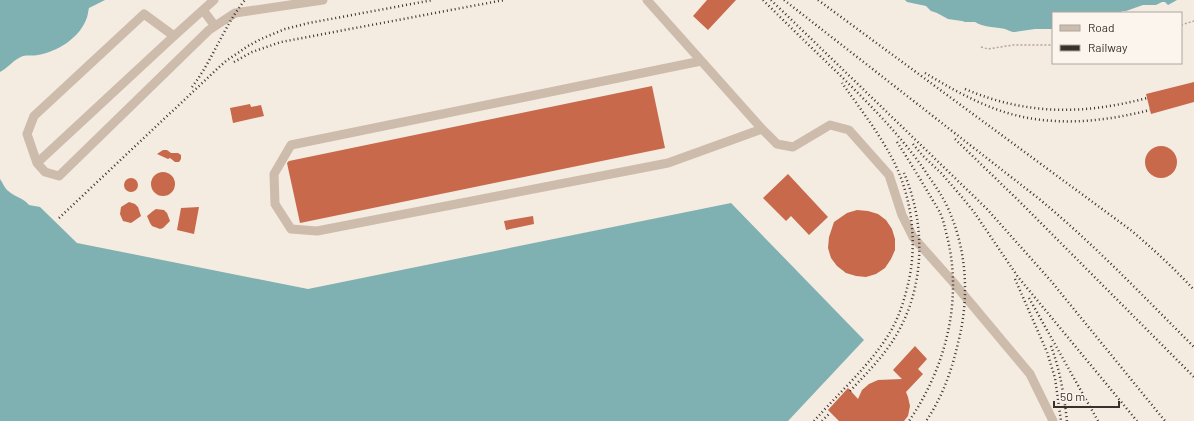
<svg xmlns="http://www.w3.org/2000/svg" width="1194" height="421" font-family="Barlow,sans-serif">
<rect width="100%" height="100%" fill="#f4ebe1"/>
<path fill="#7fb0b2" d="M0,0H105L89,8C88,11 88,16 86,20C78,39 58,51 38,55C33,56 27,55 23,56C14,59 8,68 0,72Z
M905,0H1177L1168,5L1165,2H1162L1156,5H1143L1126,11H1122L1121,13H1053V29H1035L1015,32C1010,32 1009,30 1005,29C995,27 983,27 975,22H965L962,21L948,19L937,13L931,11L926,6L907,2Z
M0,179C3,183 4,187 7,190C14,197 24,198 29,205L40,207L77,243L308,289L731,203L864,340L788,421H0Z"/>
<path fill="#c8694b" d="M707,0H736L708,30L693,16Z
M1194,82V102L1151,114L1146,94Z
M652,86L665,148L300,223L287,163L289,161Z
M250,104L251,107L261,105L264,116L233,123L230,108Z
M1145 162a16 16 0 1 1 32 0a16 16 0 1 1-32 0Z
M163,150H167L171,153H178L181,155V159L179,162H175L170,158L168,159L157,154Z
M151 184a12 12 0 1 1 24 0a12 12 0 1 1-24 0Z
M788,174L828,217L809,235L791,216L786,221L763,198Z
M124 185a7 7 0 1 1 14 0a7 7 0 1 1-14 0Z
M129,202L135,204L138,207L141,216L134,221L131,223L123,221L120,214L121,207Z
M199,207L194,234L177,230L181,208Z
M156,209L164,210L167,213L170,221L163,228L160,229L152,226L150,223L147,216L153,211Z
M857,210L868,211L878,214L886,220L892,229L895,239V250L891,259L885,268L876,274L866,277L856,276L846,273L837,266L831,258L828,248L829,237L834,222L847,213Z
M533,216L534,224L506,230L504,221Z
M915,346L927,359L918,369L923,374L906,392L908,397L910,406L908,416L904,421H839L828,410L848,388L858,399L862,390L869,384L878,380L902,379L893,370Z"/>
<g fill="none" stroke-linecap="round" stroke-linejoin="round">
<path stroke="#b9a596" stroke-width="1.5" stroke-dasharray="2 2" stroke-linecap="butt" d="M1181,25L1194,21
M981,47L988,49L1013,45H1053"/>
<path stroke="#cdbbac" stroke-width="9" d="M647,0L762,129L777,144L793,147L830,125L849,130L889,175L902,215L913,237L953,282L1030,374L1053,421
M203,10L215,26
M174,36L144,14L34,116L27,134L37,163L45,172L59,176L209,30L235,13L323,0
M701,61L291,145L274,174L275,204L291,229L317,231L668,163L762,129
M37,163L174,36L214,0"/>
<path stroke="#3b302b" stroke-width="2.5" stroke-dasharray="1 3" stroke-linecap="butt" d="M763,0C789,26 816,52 843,78C872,107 900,135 923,168C931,180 940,192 946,204C967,247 970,297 958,343C952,370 942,398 926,421
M771,0L987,209L1051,281L1165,421
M784,0L1038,198C1094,244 1143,296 1194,347
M818,0L1132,231C1154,250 1175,269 1194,290
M234,62L252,52L281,42L504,0
M925,73C947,86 969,99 993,108C1044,128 1099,123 1150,110
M192,87C213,60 223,27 245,0
M965,89C1026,115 1083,115 1147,98
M955,139L1020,202L1194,377
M897,142C908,159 919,177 929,194C933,201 938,208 941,215C944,222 945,229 947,236C963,300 946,367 909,421
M913,144L923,156L942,174L961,196L974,212L1018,277L1137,421
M59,218L217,69L226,61L248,46L261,39L285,29L309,23L433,0
M1015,279L1047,352L1055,378L1061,421
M1029,298L1098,421
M1051,346C1060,370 1064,395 1067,421
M850,391C865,375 880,360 892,342C925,292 927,227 904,173
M814,421C838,394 870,365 889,334C899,318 905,298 909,280C916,246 913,211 901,178C889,146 862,111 842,83
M822,421L830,413"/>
</g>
<rect x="1052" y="12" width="130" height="52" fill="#fbf5ee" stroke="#aea6a0"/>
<rect x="1060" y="25" width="20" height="6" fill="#cdbbac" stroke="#aea6a0"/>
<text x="1088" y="32" font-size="12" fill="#3b302b">Road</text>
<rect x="1060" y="45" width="20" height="6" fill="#3b302b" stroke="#aea6a0"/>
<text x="1088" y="52" font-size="12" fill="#3b302b">Railway</text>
<path d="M1054 401v6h65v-6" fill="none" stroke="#3b302b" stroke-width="2"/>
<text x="1060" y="401" font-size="12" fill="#3b302b" stroke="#fbf5ee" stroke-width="3" paint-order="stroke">50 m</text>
</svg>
